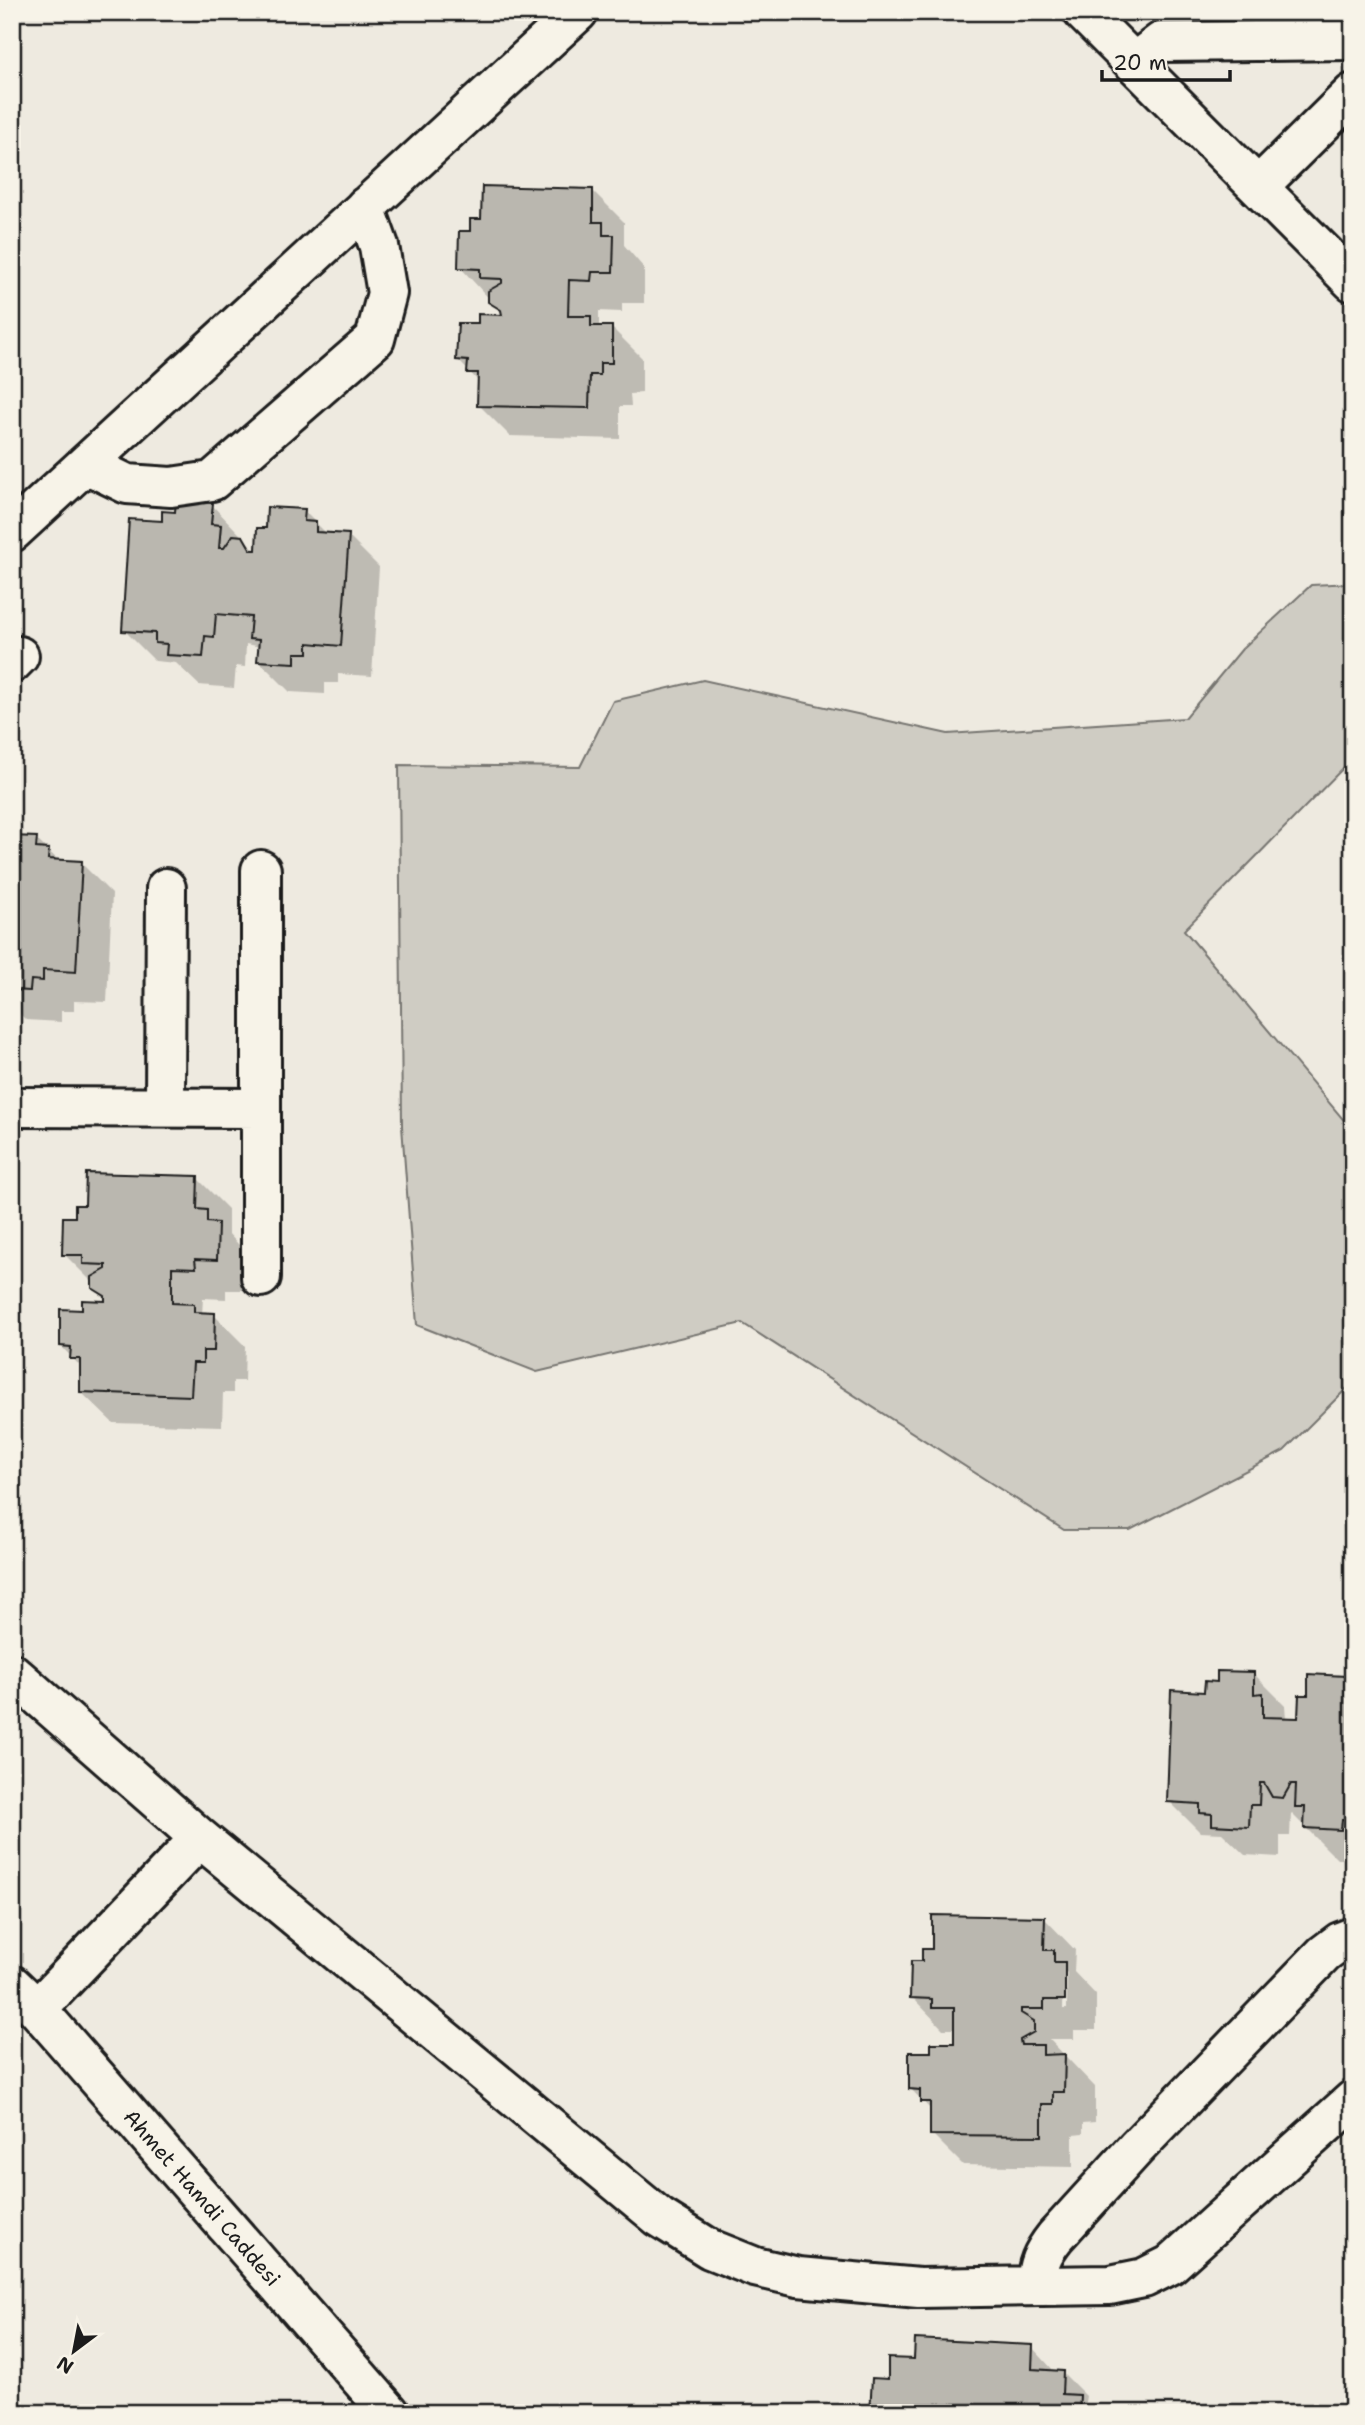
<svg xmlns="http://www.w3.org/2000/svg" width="1365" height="2425" font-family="'Shantell Sans',sans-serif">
<rect width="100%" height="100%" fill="#eeeae0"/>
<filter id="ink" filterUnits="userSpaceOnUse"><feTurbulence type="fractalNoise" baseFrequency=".0143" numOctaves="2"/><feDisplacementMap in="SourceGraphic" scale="14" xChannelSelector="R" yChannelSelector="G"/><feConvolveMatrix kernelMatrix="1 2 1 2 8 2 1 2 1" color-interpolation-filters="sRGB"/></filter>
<g filter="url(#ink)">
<path fill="#cfccc3" stroke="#767470" stroke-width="2" d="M1353,583V758L1184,930L1353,1131V1382L1284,1451L1130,1530H1064L742,1323L537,1372L417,1325L402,1126L399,765L580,767L613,701L703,680L948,734L1185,718L1242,649L1311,585Z"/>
<path fill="#0003" fill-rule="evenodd" d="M593,191L624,222V245L644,268V303H622V312L599,311V326L611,327L642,358V393L630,394L631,406H620V439L510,436L479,405L480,383L458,360L480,325L506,317L460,267L472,233L483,220Z
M212,505L257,552L268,530L304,511L327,534L348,536L379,567L372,676L338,674V683H325V694L290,692L259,661L260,647L246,644L245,667L236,666L234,688L199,685L176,663L155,661L124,630L164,523L177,514Z
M12,838L36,839L59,861L81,863L112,894L107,1002L74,1001V1011H61V1022L26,1020L12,1006Z
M197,1178L228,1209V1233L249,1256L247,1290H226V1299L203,1298L202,1315H214L245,1346L244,1381H233V1393H223L222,1426L113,1423L81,1392L82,1368L61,1346L83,1312L109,1303L93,1287V1283L64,1254L76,1219L87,1207Z
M1254,1674L1285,1705L1286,1719L1300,1720L1309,1697L1345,1677L1353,1685V1859H1337L1291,1813L1290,1836H1280V1857L1245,1855L1222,1833L1200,1832L1169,1801L1206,1694L1219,1684Z
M1044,1918L1075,1950L1074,1972L1096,1995V2030H1074V2039H1049L1095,2087V2122L1083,2123V2134L1073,2135V2167L963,2165L932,2134V2111L911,2089L933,2054L956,2045V2029H943L912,1997L923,1963L934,1951ZM1064,1969L1067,1973V2009H1063Z
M1032,2347L1055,2372L1063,2373L1086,2396L1085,2402L1096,2413H872L889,2381L915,2361Z"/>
<path fill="#bab7af" stroke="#1c1c1c" stroke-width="2" d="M482,186L593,189V222H603V235H614L613,272H592L591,281L569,280L568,316H591V326H612V363H600V375H590L589,408L477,406L478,373H467L468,361L456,360L458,323H478V314L502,315L501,310L488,302V291L502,283V279L480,278V269L458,268L459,231H470V219H481Z
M176,500L213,503L211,524L221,525L219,548H224L233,535L243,536L251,550H256L257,528H266L267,507L305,509L304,521L316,522V532L349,534L341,646L308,643V653H295V663L257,661L259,640L249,639L251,617L216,614L214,637L205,636L203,657L166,655L167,644L155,643V633L122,631L129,519L162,521V511L175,512Z
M12,836L37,837L36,848L49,849L48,859L82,861L76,972L43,970V981L31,980L30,991L12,990Z
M86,1173L198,1176L197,1209L207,1210V1222L218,1223L217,1260L195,1259L196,1268L172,1267V1303L194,1304V1312L215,1313L214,1351H203V1363H193L191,1396L80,1392V1359H70L71,1347L60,1346V1309L82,1310V1300L105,1301V1296L92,1288V1277L106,1269V1265L83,1264V1255H62L63,1217H75V1205H85Z
M1217,1671L1254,1672V1694L1263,1693V1717L1298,1718L1299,1695H1308V1674L1346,1676L1345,1686L1353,1687V1819H1342L1341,1830L1304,1828L1305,1807H1295L1296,1784H1291L1283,1798L1272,1797L1264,1783H1260L1259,1805H1250L1249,1827L1212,1825V1814L1200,1813V1804L1167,1802L1171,1690L1204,1692L1205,1681L1217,1682Z
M932,1915L1045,1917L1044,1950H1054V1962H1065V2000H1044V2009H1021V2013L1034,2021V2032L1020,2040L1021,2045H1043V2055L1065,2054L1064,2092H1053V2104H1042V2136L930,2135V2102H920V2090L909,2089V2052H931V2043H954V2008H932V1999L910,1998L911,1961H922V1949H932Z
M915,2339L1033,2345L1032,2369L1063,2371L1062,2394L1080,2395L1079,2413H870L872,2378L888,2379V2358L914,2359Z"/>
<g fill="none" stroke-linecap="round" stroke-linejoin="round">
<defs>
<path id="minor" d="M1083,12L1353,282
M1134,63L1161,42L1353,40
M1258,187L1353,93
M86,464L127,484L171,487L212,481L375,339L387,293L379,246L365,207
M12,532L578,12
M12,663L19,656
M12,1107L261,1108
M165,1107L166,888
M261,1277V870
M12,1673L200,1838L659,2217L710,2249L755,2267L798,2277L919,2288L1110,2285L1144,2278L1170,2265L1353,2100
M12,1985L37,2009L390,2413
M37,2009L200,1838
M1037,2286C1036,2266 1043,2252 1055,2237L1136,2148L1324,1954L1340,1942L1353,1937"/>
</defs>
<use href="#minor" stroke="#1c1c1c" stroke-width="44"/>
<use href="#minor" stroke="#f7f3e8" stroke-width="38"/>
</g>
</g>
<g text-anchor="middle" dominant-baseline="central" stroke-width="7" stroke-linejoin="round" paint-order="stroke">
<g font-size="21" fill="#1c1c1c" stroke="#f7f3e8">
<text transform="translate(202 2198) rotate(49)">Ahmet Hamdi Caddesi</text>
</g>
</g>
<rect width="1365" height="2425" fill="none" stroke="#f7f3e8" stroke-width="42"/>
<rect x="21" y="21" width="1323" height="2383" fill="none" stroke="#1c1c1c" stroke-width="2.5" filter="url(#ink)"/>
<g transform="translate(74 2351) rotate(212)" stroke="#f7f3e8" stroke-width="5" paint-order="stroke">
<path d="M0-5L12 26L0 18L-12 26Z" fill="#1c1c1c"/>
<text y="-10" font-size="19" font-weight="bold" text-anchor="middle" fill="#1c1c1c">N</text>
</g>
<path d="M1102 70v10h128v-10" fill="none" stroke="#1c1c1c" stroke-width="3.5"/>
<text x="1113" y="70" font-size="21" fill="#1c1c1c" stroke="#f7f3e8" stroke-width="5" paint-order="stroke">20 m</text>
</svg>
